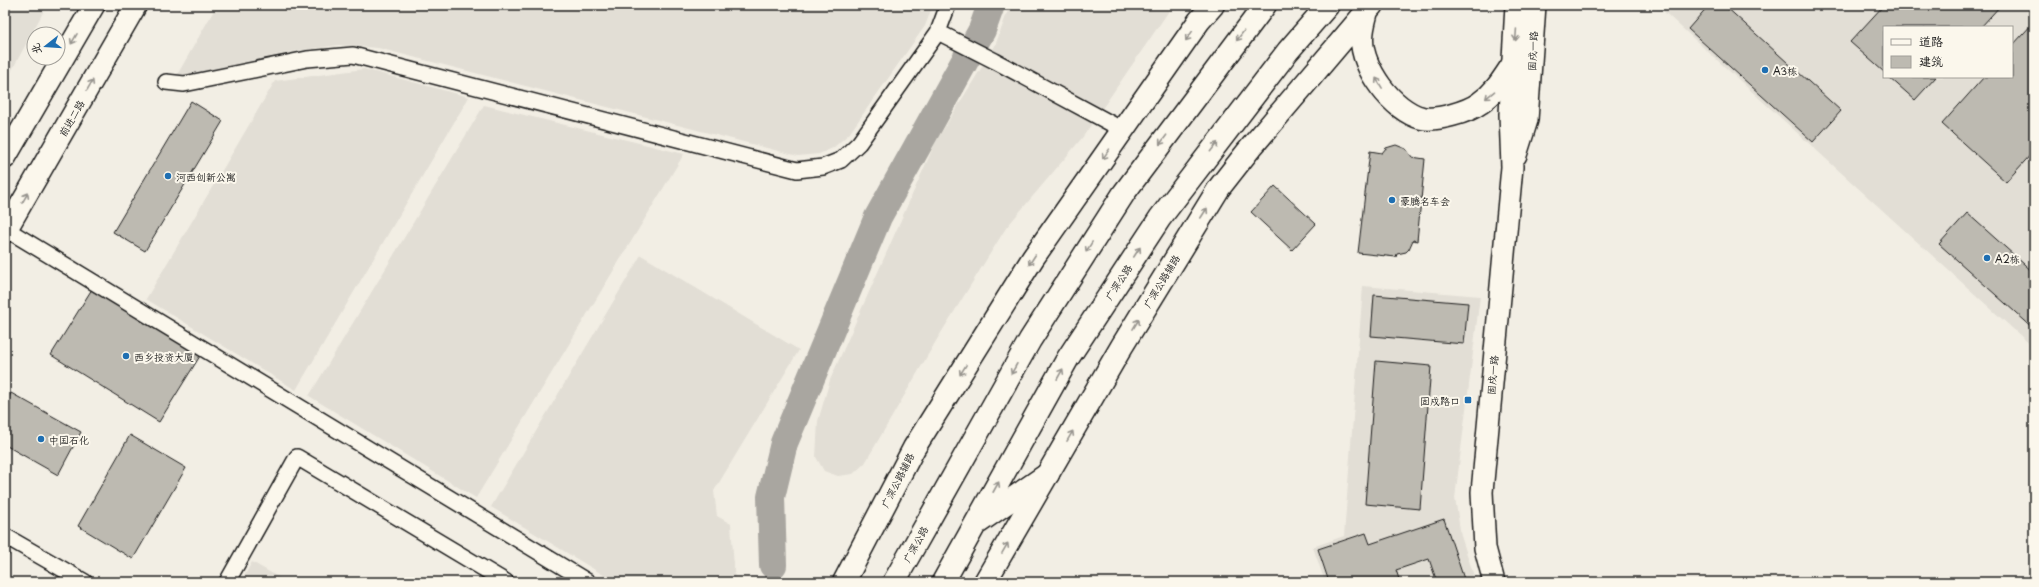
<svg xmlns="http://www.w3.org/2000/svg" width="2039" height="587" font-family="'Playpen Sans','LXGW WenKai TC',sans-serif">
<rect width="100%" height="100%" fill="#f2eee4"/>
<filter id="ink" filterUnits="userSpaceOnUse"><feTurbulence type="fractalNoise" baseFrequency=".025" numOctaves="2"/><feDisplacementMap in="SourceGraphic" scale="8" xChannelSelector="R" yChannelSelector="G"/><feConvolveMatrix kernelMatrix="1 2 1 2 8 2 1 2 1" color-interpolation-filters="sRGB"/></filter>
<g filter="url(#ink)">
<path fill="#e2ded5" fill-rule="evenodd" d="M5,5H47L5,83Z
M217,5H933L925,26L849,134L833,148L819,154L798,156L378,48L339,45L292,52L176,77Z
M1010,5H1173L1082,138L1006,228L936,341L865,463L853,474L838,476L824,471L816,457L818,421L830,380L936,141L995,46Z
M1663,5H2034V348L1660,8ZM1884,27H2012V77H1884Z
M364,69L469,97L296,390L146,299L275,81Z
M484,105L684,154L476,498L309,396Z
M641,255L799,350L714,491L717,516L731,524L735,582H615L491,507Z
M1363,286L1480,296L1455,498L1461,536L1476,582H1325L1313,547L1344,536Z
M252,562L287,582H241Z"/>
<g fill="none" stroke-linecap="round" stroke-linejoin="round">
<path stroke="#a9a6a0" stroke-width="28" d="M773,565L771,497L784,443L878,217L982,30L991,5"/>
</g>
<path fill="#bdbab1" stroke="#1c1c1c" d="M1709,5H1724L1841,111L1813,142L1688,29Z
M1884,5H2001L1981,27H1884V72L1850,42Z
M2034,22V151L2006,182L1942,124L1984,77H2012V46Z
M1889,77H1936L1915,100Z
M191,101L223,121L145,251L113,232Z
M1396,145L1406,149L1412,157L1425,159L1417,241L1413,240L1409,249L1406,252L1397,254L1396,257L1358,253L1370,151L1382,153L1386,148Z
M1275,186L1316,224L1292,250L1251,212Z
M1967,213L2034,273V329L1939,244Z
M92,289L200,356L159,422L51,355Z
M1374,295L1468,303L1464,344L1371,336Z
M1376,361L1431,366L1420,509L1365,504Z
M11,393L81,432L58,475L5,445V405Z
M130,435L186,468L133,559L78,526Z
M1444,519L1465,582H1437L1429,559L1396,570L1400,582H1329L1318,549L1366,533L1370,544Z
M5,550L10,553L5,561Z"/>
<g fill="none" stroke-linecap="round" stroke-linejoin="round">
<defs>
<path id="street" d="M938,32L995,61L1123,130
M166,82L184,84L307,59L353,55L797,170L823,167L841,160L859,143L938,32L948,5
M6,229L588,582
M5,536L85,582
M227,582L297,457L506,582"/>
<path id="secondary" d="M1516,155L1527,120L1535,5
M5,158L94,5
M5,232L136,5
M1494,582L1485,548L1482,492L1512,167L1510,114L1516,5"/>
<path id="primary" d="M1367,11C1365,19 1362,29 1362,38C1361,68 1393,111 1422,118C1437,121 1468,112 1480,103C1495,93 1503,79 1513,64
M844,582L914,448L1033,258L1199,21L1213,5
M985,582L1122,346L1219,188L1248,151L1372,5"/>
<path id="highway" d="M979,522L1048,474
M894,582L1030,340L1124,193L1265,5
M943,582L1068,358L1160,218L1288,51L1328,5"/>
</defs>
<use href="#street" stroke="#1c1c1c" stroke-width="18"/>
<use href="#secondary" stroke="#1c1c1c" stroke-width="24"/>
<use href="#primary" stroke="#1c1c1c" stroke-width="25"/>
<use href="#highway" stroke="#1c1c1c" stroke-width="25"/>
<use href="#street" stroke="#fbf7ec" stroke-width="15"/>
<use href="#secondary" stroke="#fbf7ec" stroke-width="21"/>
<use href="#primary" stroke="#fbf7ec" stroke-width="22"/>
<use href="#highway" stroke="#fbf7ec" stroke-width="22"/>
</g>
<defs><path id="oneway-shaft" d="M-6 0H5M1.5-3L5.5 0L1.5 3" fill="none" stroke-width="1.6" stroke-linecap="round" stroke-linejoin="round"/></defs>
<g stroke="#97948e">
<use href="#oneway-shaft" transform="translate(1516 35) rotate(94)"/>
<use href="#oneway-shaft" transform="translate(1189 36) rotate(125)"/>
<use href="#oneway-shaft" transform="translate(1240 36) rotate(127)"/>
<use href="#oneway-shaft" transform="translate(74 39) rotate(120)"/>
<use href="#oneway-shaft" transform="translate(1379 83) rotate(-122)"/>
<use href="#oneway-shaft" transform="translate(90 85) rotate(-60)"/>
<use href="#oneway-shaft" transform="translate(1490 95) rotate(140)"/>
<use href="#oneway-shaft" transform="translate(1163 140) rotate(127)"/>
<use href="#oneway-shaft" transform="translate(1214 147) rotate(-52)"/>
<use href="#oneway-shaft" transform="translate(1106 154) rotate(125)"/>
<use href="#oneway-shaft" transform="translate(25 198) rotate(-60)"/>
<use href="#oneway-shaft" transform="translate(1204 213) rotate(-57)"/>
<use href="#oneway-shaft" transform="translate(1089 247) rotate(122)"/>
<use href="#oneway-shaft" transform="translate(1137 252) rotate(-57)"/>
<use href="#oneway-shaft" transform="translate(1032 260) rotate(123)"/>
<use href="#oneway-shaft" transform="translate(1136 324) rotate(-59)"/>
<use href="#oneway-shaft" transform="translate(1014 369) rotate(119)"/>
<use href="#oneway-shaft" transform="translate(963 370) rotate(122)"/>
<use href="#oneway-shaft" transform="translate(1060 374) rotate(-61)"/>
<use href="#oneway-shaft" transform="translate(1070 436) rotate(-60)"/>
<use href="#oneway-shaft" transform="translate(996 487) rotate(-61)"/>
<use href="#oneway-shaft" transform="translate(1005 548) rotate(-60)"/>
</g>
</g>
<g fill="#1f6fb2" stroke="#fbf7ec" stroke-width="1.5">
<circle cx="1765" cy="70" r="4"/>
<circle cx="168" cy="176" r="4"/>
<circle cx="1392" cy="200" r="4"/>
<circle cx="1987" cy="258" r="4"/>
<circle cx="126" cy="356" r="4"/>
<rect x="1464" y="396" width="8" height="8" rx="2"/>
<circle cx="41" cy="439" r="4"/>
</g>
<g text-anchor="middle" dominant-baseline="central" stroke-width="4" stroke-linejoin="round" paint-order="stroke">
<g font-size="10" fill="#1c1c1c" stroke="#fbf7ec">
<text transform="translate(1532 51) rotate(-87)">固戍一路</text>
<text transform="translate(71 118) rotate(-60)">前进二路</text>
<text transform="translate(1161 281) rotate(-59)">广深公路辅路</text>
<text transform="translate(1118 282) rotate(-57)">广深公路</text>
<text transform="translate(1492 375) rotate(-85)">固戍一路</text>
<text transform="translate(897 480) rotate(-63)">广深公路辅路</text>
<text transform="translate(915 544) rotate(-61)">广深公路</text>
</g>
<g font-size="10" fill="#1c1c1c" stroke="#fbf7ec" text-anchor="start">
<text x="1773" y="70">A3栋</text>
<text x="176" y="176">河西创新公寓</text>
<text x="1400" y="200">豪腾名车会</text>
<text x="1995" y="258">A2栋</text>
<text x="134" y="356">西乡投资大厦</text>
<text x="1460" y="400" text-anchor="end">固戍路口</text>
<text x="49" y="439">中国石化</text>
</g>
</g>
<rect width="2039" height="587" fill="none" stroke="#fbf7ec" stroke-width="20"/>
<rect x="10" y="10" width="2019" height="567" fill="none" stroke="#1c1c1c" stroke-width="1.5" filter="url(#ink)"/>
<rect x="1883" y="26" width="130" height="52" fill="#fbf7ec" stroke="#a29f99"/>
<rect x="1891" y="39" width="20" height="6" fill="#fbf7ec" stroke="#a29f99"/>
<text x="1919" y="46" font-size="12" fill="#1c1c1c">道路</text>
<rect x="1891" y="56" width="20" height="12" fill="#bdbab1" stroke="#a29f99"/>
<text x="1919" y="66" font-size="12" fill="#1c1c1c">建筑</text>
<g transform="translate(46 46) rotate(253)"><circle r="19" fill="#fbf7ec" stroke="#a29f99"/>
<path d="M0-3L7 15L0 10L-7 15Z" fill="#1f6fb2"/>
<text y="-6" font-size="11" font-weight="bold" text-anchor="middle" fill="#1c1c1c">北</text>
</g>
</svg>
